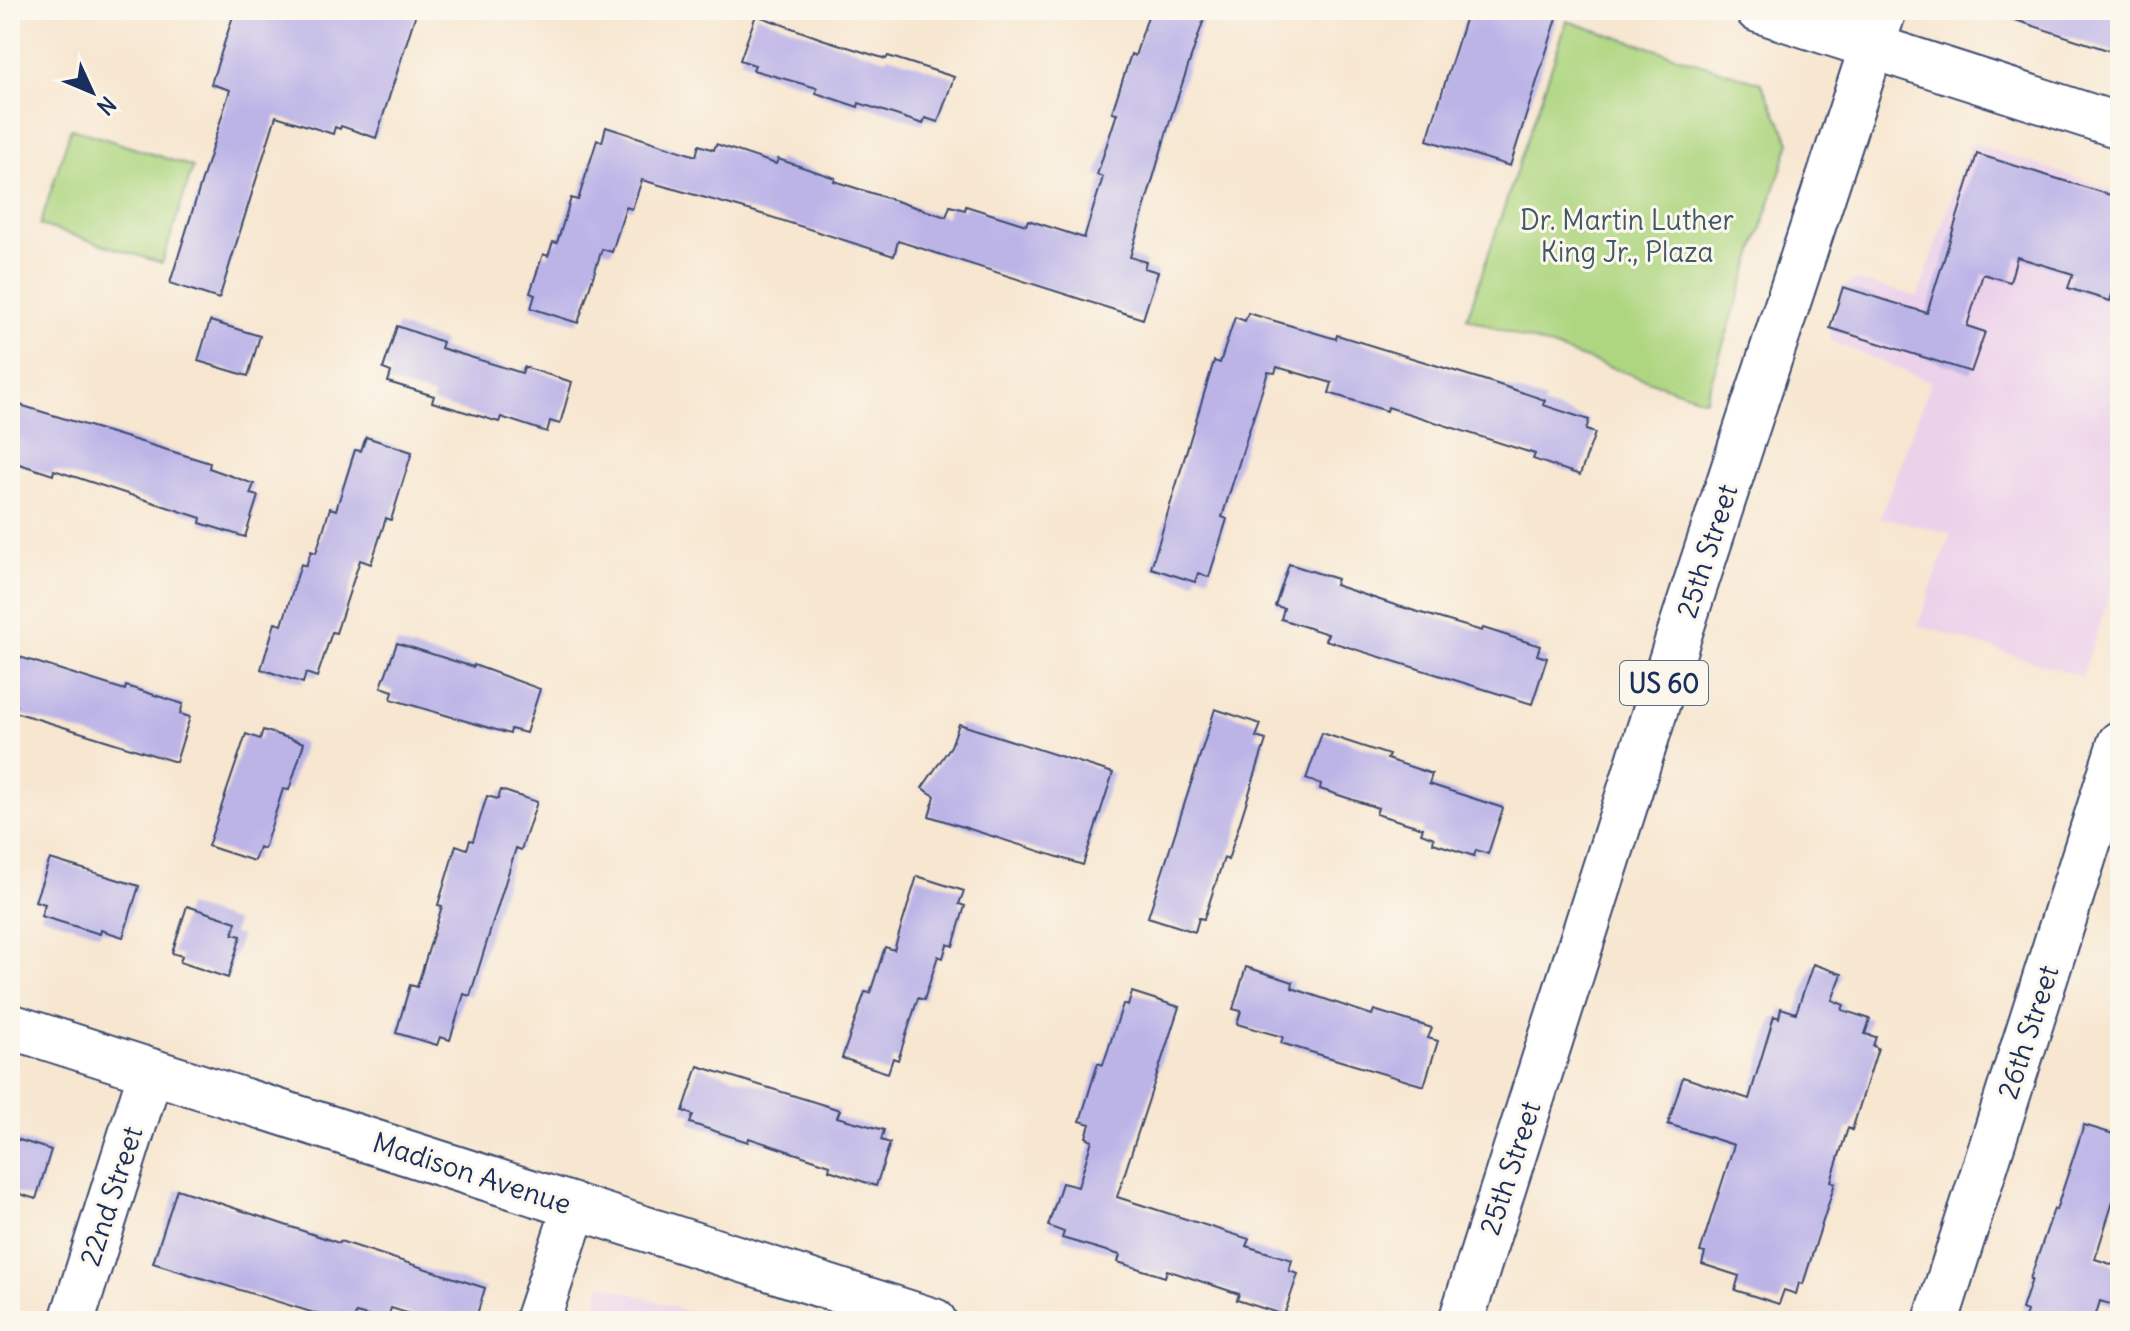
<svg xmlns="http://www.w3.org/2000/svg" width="2130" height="1331" font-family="Delius,sans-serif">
<rect width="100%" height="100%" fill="#fbf7ec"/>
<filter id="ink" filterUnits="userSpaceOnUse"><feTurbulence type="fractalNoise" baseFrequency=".0125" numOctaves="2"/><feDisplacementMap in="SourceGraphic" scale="16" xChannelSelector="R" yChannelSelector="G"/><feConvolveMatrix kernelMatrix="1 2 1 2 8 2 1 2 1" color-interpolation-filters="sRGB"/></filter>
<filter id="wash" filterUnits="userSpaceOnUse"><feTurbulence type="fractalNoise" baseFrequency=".006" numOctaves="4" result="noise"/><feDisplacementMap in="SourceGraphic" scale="32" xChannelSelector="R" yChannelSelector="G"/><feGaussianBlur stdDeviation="1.8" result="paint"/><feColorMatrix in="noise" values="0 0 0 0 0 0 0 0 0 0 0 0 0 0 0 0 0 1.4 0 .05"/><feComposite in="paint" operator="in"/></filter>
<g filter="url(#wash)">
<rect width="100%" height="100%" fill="#f7e6d0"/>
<path fill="#ecd1ea" d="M1971,142L2120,193V563L2082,677L1918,625L1951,533L1880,517L1931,382L1831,341L1830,328L1843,287L1855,280L1918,297Z
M602,1284L717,1321H590Z"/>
<path fill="#aed680" stroke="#64826f" stroke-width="2" d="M1567,21L1761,83L1790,142L1705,400L1467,318Z
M71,128L193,167L162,263L40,225Z"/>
<g id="blocks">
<path fill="#bcb4e7" d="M235,10H417L376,138L341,126L340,129L335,127L333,134L276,116L219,299L170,283L230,90L211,84Z
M1150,10H1207L1171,117L1130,257L1146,262L1144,268L1158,272L1143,319L898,241L894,256L752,211L642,180L632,209L626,207L612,252L602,249L578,323L531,308L535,295L530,293L543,254L548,256L553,242L557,243L571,198L578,200L597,140L602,142L606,127L696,156L699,145L714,150L716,144L776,164L778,159L835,178L834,181L946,217L950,206L965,210L966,206L1026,225L1028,220L1084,238L1103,177L1097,175L1117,113L1112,112L1131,54L1135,56Z
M1468,10H1532L1557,18L1510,166L1427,140Z
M2004,10H2120V54L2003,16Z
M756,15L822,39L886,59L888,56L954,77L938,122L925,118L923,124L859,103L858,107L816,93L817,88L753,70L755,65L740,60Z
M1977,154L2120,198V290L2114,288L2110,301L2068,288L2073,274L2017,257L2010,282L1983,274L1967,326L1985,332L1971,372L1830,328L1843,287L1927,313Z
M1248,313L1336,339L1337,335L1497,384L1545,400L1543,405L1589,420L1586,430L1595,433L1580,475L1533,459L1535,454L1388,407L1387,411L1329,393L1332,383L1277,367L1275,373L1268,372L1249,431L1222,517L1227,519L1209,577L1198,573L1195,582L1151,568L1214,361L1220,363L1235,317L1245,321Z
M210,321L260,336L248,376L198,361Z
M397,326L443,342L441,348L522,373L524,367L572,382L560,424L550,421L547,432L501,417L499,422L432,402L434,396L388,382L391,372L383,369Z
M10,402L210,463L209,468L254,484L250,494L258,496L245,537L200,523L201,518L54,470L53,475L10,461Z
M366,437L412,452L391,520L386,518L371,564L360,560L336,633L332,632L317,677L306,673L303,683L261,669L275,623L282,625L301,564L306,566L311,551L316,553L330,508L336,510L355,450L361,451Z
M1289,564L1337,579L1335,585L1395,605L1482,631L1483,628L1540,646L1537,655L1547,658L1532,704L1325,640L1328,634L1281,619L1284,608L1275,606Z
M397,643L473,667L474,665L540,689L526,733L511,729L510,734L391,699L393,691L381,687Z
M10,654L125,690L126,686L183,704L180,714L190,717L176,762L15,712L17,706L10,704Z
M1215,709L1261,724L1256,737L1266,740L1228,860L1224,858L1204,919L1199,918L1195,932L1148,917Z
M959,724L1113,773L1083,865L929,816L935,796L922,788L951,746Z
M263,730L304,743L289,790L283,789L264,849L259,847L254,861L208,846L246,734L260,739Z
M1322,733L1389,755L1387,759L1432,774L1429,784L1503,808L1488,854L1476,850L1474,856L1433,843L1434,838L1421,833L1423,828L1376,814L1378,808L1320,789L1321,784L1306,779Z
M501,790L537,802L521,850L516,848L470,996L464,994L450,1040L440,1037L437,1045L396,1033L410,985L417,987L442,906L438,905L456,845L467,849L470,840L473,841L487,796L498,799Z
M50,859L139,886L123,937L101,930L100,934L41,916L45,904L35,901Z
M917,876L964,891L959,904L965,906L953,946L947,944L943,958L938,956L924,1000L918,998L898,1060L893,1058L888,1073L842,1058L865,992L870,993L885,947L894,950Z
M187,906L236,922L233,934L241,936L228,978L180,962L182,956L172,953Z
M1813,964L1842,974L1832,1000L1844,1005L1842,1010L1870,1019L1865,1034L1876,1037L1873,1046L1878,1048L1852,1130L1848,1128L1831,1181L1835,1183L1803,1284L1799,1283L1796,1294L1784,1290L1779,1304L1735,1290L1739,1276L1702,1264L1705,1253L1700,1252L1734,1145L1668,1124L1683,1077L1749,1099L1774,1016L1779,1018L1781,1008L1796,1013Z
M1246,967L1293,982L1292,988L1372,1015L1374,1010L1432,1028L1428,1038L1438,1041L1424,1086L1281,1043L1283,1037L1237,1024L1241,1011L1233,1009Z
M1132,992L1179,1007L1117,1197L1249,1239L1246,1246L1292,1260L1289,1271L1298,1274L1284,1315L1237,1300L1239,1294L1167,1270L1165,1277L1118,1262L1120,1255L1062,1238L1064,1232L1048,1226L1062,1183L1078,1187L1092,1140L1086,1137L1090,1124L1080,1121L1098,1063L1103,1065L1123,1004L1128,1006Z
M698,1066L840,1110L837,1117L884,1130L881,1140L890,1143L876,1186L829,1170L830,1165L749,1138L748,1142L690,1123L693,1115L683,1111Z
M2084,1125L2120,1136V1179L2095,1259L2120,1267V1307L2100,1301L2094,1321H2024L2027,1311L2022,1309L2032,1279H2030L2054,1209L2056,1210Z
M10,1137L51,1150L36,1199L10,1191Z
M177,1189L339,1243L340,1241L485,1288L475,1321H433L391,1308L387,1321L356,1313L354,1321H340L153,1263Z"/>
</g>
</g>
<g filter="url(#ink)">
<use href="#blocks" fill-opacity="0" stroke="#3c4a6f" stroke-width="2"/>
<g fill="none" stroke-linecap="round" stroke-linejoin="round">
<defs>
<path id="minor" d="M10,1026L934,1321
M72,1321L151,1071
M537,1321L575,1207"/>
<path id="major" d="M1758,10L2120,126
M1461,1321L1690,601L1884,10
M1936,1321L2120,743"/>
</defs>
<use href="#minor" stroke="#3c4a6f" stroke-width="48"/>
<use href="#major" stroke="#3c4a6f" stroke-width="48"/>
<use href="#minor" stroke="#fff" stroke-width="44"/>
<use href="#major" stroke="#fff" stroke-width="44"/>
</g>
</g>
<g text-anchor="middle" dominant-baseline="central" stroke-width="6" stroke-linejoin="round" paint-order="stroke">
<rect fill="#fbf7ec" stroke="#5e6b89" stroke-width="2" x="1620" y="661" width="88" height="44" rx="6"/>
<g font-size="26" font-weight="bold" fill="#1b2f5e">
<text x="1664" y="683">US 60</text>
</g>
<g font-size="28" fill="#405966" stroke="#fbf7ec">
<text x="1627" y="220">Dr. Martin Luther<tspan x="1627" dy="32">King Jr., Plaza</tspan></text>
</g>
<g font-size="28" fill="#1b2f5e" stroke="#fbf7ec">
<text transform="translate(1707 551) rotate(-72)">25th Street</text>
<text transform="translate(2028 1032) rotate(-72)">26th Street</text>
<text transform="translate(1510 1168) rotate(-72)">25th Street</text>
<text transform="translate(472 1173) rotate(18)">Madison Avenue</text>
<text transform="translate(111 1196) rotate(-72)">22nd Street</text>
</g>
</g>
<rect width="2130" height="1331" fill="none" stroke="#fbf7ec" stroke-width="40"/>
<g transform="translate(92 92) rotate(134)" stroke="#fbf7ec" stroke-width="6" paint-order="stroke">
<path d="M0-6L14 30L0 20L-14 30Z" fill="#1b2f5e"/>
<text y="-12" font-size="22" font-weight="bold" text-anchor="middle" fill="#1b2f5e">N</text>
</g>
</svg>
